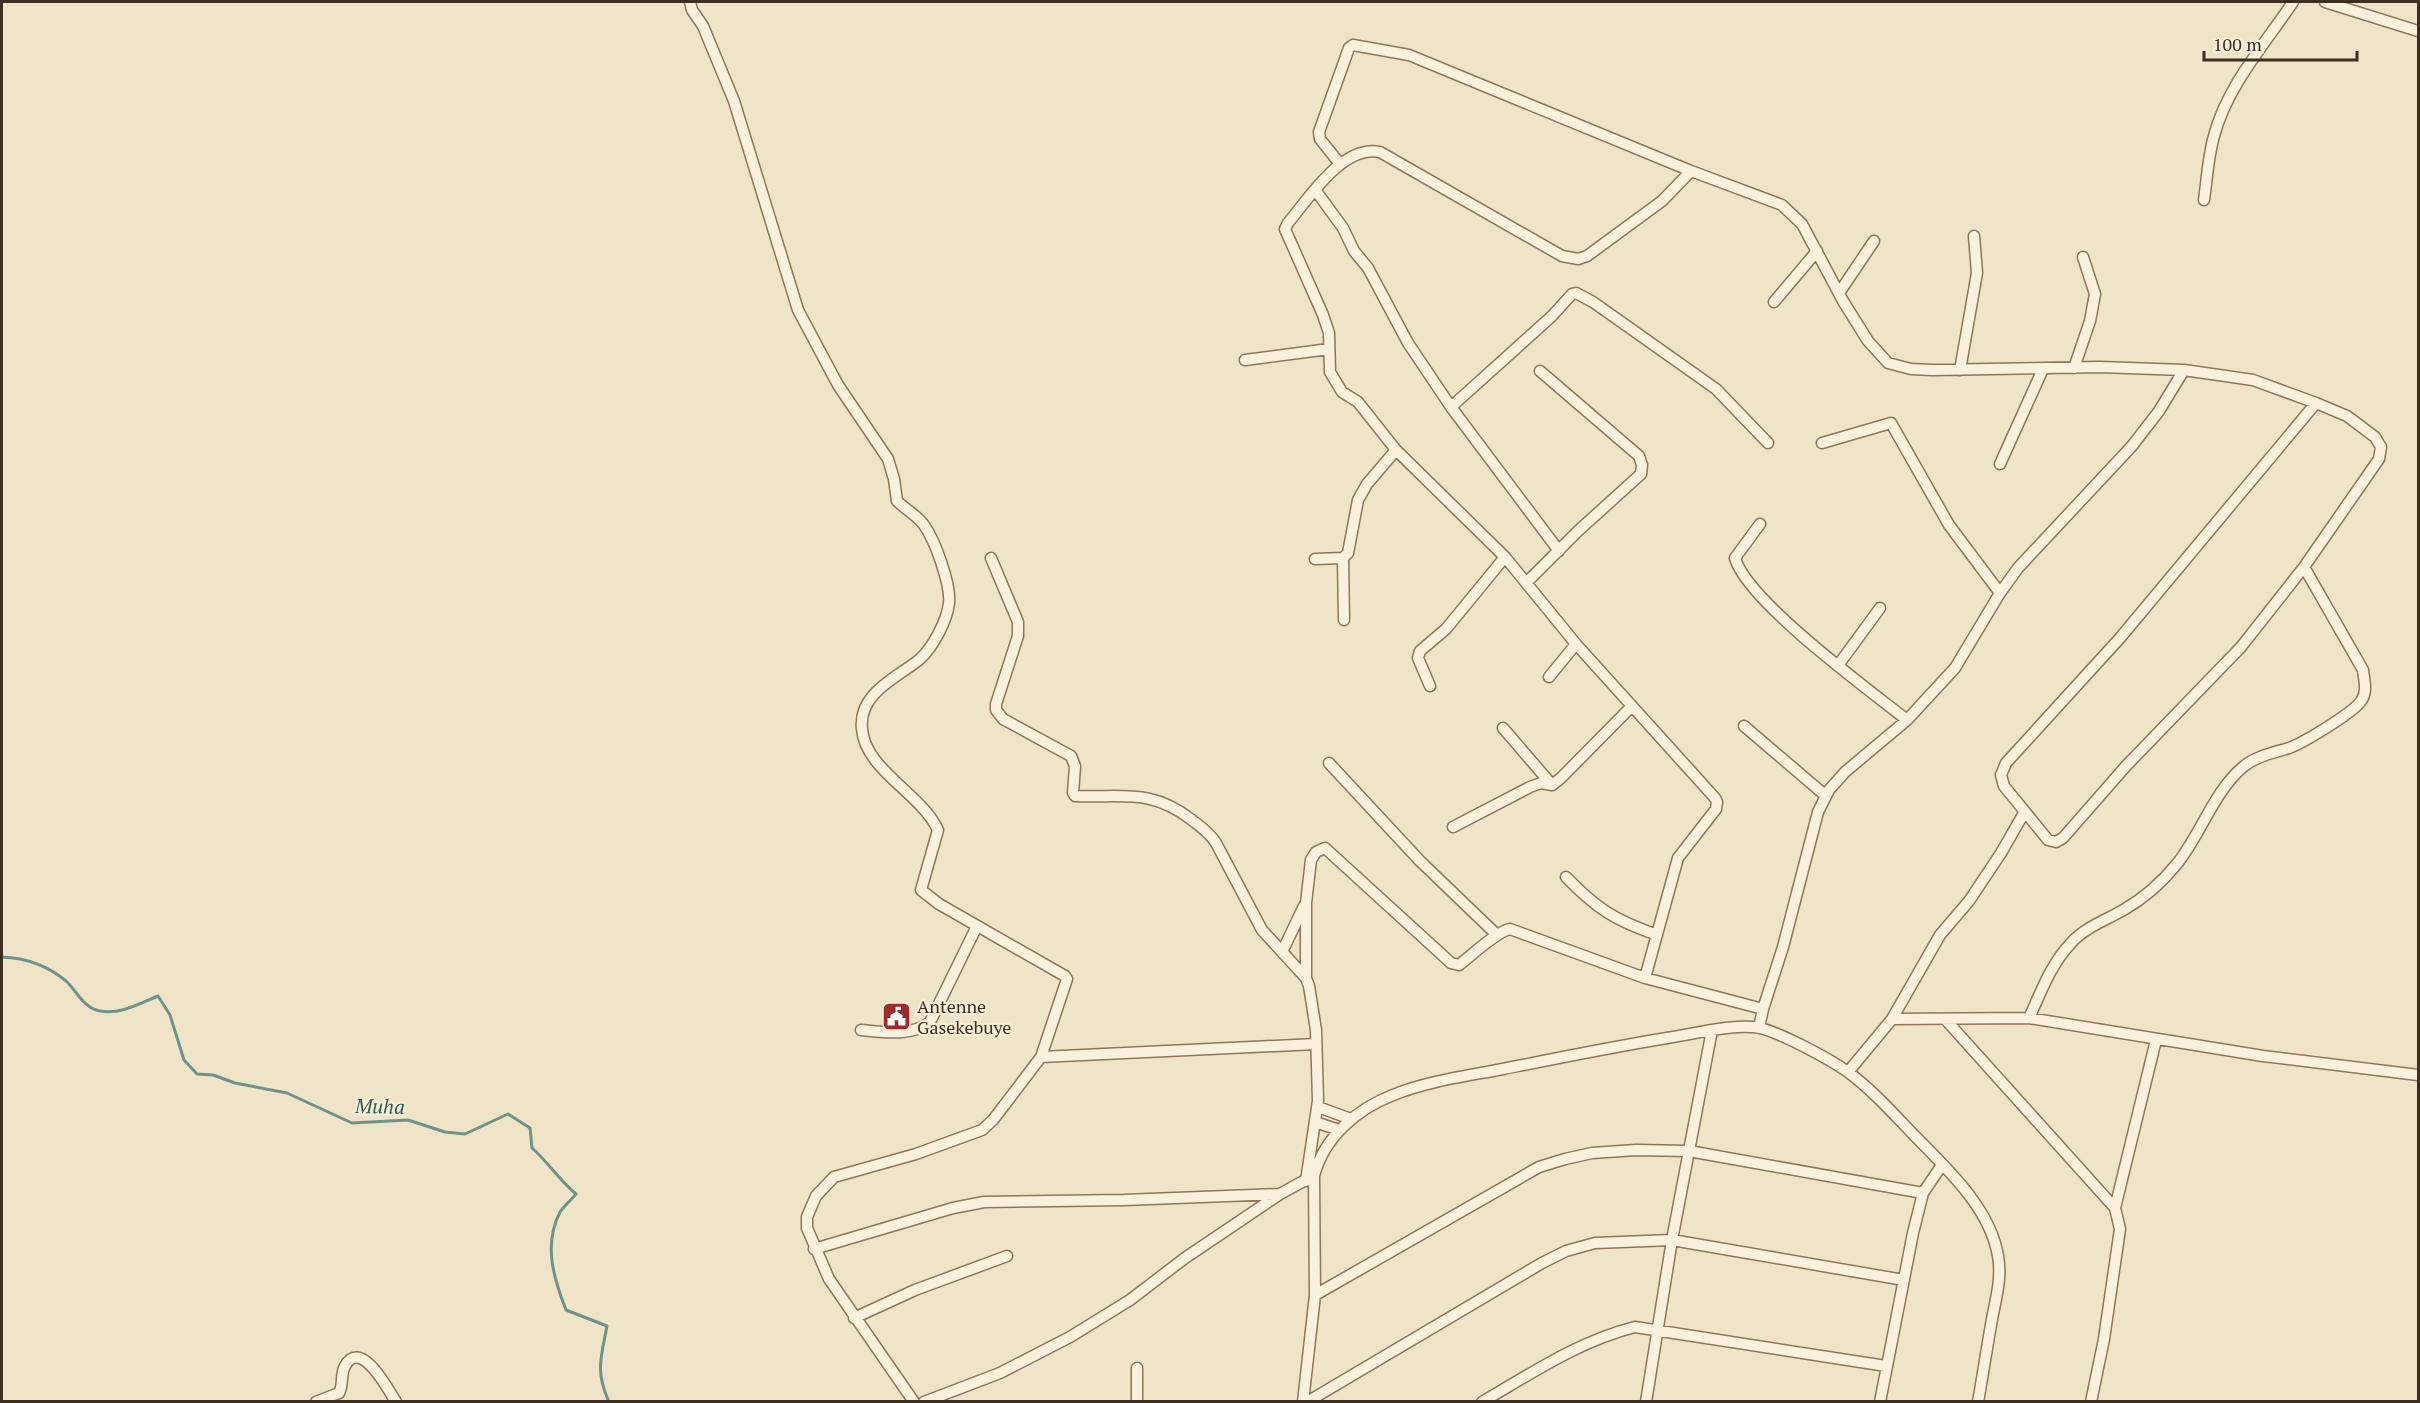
<svg xmlns="http://www.w3.org/2000/svg" width="2420" height="1403" font-family="'PT Serif',serif">
<rect width="100%" height="100%" fill="#f0e4c8"/>
<g fill="none" stroke-linecap="round" stroke-linejoin="round">
<path stroke="#6f938a" stroke-width="3" d="M2,957C26,958 47,965 66,981C77,991 83,1008 100,1011C120,1015 141,1003 158,996L170,1015L184,1060L197,1074L213,1075L235,1083L287,1093L352,1123L408,1120L445,1132L465,1134L508,1114L530,1128L532,1148C549,1163 559,1180 576,1194C571,1200 564,1206 560,1212C543,1245 554,1279 566,1310L607,1326C601,1358 595,1371 609,1402"/>
<defs>
<path id="minor" d="M690,2L692,10L703,26L734,101L798,310L838,385L888,459L894,479L897,501C905,509 918,516 924,525C935,540 951,585 949,603C947,621 933,647 920,659C897,678 858,693 862,729C865,770 922,794 938,830L921,890L939,904L1065,976L1067,979L1041,1057L993,1120L982,1130L916,1154L834,1177L816,1196L807,1217V1228L829,1279L914,1402
M2325,2L2418,31
M1340,164L1320,139L1319,132L1349,48L1353,45L1409,55L1691,171L1782,205L1802,224L1843,301L1868,341L1888,363L1911,369L1932,370L2100,367L2184,370
M1316,191L1343,228L1354,251L1368,268L1408,343L1451,407L1559,551
M2204,200C2207,179 2208,157 2214,136C2227,86 2265,44 2293,2
M1839,293L1874,241
M1774,302L1817,251
M1245,360L1329,349
M2074,368L2090,321L2095,294L2083,257
M1960,370L1977,273L1974,236
M1451,407L1552,316L1572,294L1576,293L1593,302L1716,389L1768,443
M1822,443L1891,423L1949,525L2000,593
M2000,464L2043,369
M1760,524L1735,558C1747,601 1868,689 1907,720
M991,558L1018,622V636L996,704V710L1003,719L1071,756L1075,766L1073,793L1075,796C1123,798 1151,788 1192,820C1201,827 1210,833 1216,843L1262,930L1306,978L1309,986L1316,1030L1318,1101L1306,1181
M1315,559L1343,558
M1526,583L1578,531L1641,474L1642,465L1639,456L1540,371
M1344,620L1343,558L1348,553L1358,500L1367,484L1396,450
M1839,664L1880,608
M1549,677L1576,644
M1430,686L1418,658L1420,651L1446,629L1505,557
M1744,726L1826,796
M1503,728L1552,785
M1329,763L1420,861L1496,934
M1453,827L1530,787L1541,783L1552,785L1561,778L1632,706
M1566,877C1598,910 1615,920 1657,935
M1282,952L1304,906
M1306,978V903L1311,860L1316,852L1325,848L1451,963L1459,965C1472,955 1496,932 1510,929L1645,978L1763,1009
M1645,978L1678,858L1716,809L1717,802L1715,798L1576,644L1505,557L1396,450L1358,402L1342,392L1330,372L1329,333L1323,315L1285,229L1288,223C1309,198 1343,144 1380,152L1562,256L1578,259L1587,256L1662,201L1691,171
M2029,1018C2041,992 2051,964 2071,943C2085,927 2107,920 2125,909C2144,898 2162,882 2176,865C2200,836 2214,791 2243,767C2256,756 2273,753 2289,748C2303,743 2353,713 2361,701C2368,692 2364,680 2363,670L2304,567
M1892,1019L1940,935L1969,901L2001,853L2024,813
M1945,1019L2115,1208L2120,1229L2104,1339L2091,1402
M1759,1028L1763,1009L1783,947L1818,812L1829,790L1845,772L1907,720L1955,668L2000,593L2018,568L2132,446L2159,411L2184,370L2253,380L2316,403L2347,416L2375,437L2381,447L2379,459L2304,567L2241,647L2126,766L2063,838L2056,842L2048,840L2004,786L2001,775L2006,763L2120,638L2316,403
M861,1030C883,1032 911,1037 930,1022L977,926
M1041,1057L1316,1044
M1848,1072L1892,1019L2029,1018L2263,1056L2418,1075
M1318,1107L1351,1119
M1315,1122L1339,1130
M2115,1208L2156,1040
M814,1249L953,1208L984,1202L1124,1200L1280,1194
M1315,1295L1539,1167L1565,1159L1592,1153L1636,1150L1689,1151L1923,1193
M854,1318L915,1290L1007,1256
M316,1402L339,1393C344,1384 340,1374 345,1366C361,1337 389,1391 396,1402
M924,1402L1000,1373L1070,1337L1130,1300L1185,1258L1280,1194L1311,1177
M1137,1402V1368
M1303,1402L1315,1295L1314,1176C1324,1137 1357,1109 1393,1095C1428,1081 1467,1076 1503,1069C1558,1058 1612,1047 1667,1038C1693,1034 1736,1023 1760,1028C1783,1034 1828,1058 1848,1072C1871,1089 1892,1112 1912,1133C1945,1167 1990,1207 1998,1256C2002,1277 1996,1298 1992,1319C1987,1347 1983,1374 1978,1402
M1307,1402L1542,1263L1566,1251L1595,1243L1672,1240L1904,1280
M1482,1402C1532,1373 1579,1341 1635,1327L1886,1366
M1646,1402L1672,1240L1712,1030
M1880,1402L1913,1233L1923,1193L1942,1165"/>
</defs>
<use href="#minor" stroke="#8d765c" stroke-width="13"/>
<use href="#minor" stroke="#faf1dc" stroke-width="10"/>
</g>
<defs>
<symbol id="civic-square" viewBox="-11 -11 22 22"><rect x="-9" y="-9" width="18" height="18" rx="4" fill="#9e2a2b" stroke="#f7eed8"/><path d="M-.6-6.5H3V-4.5H.6V-3L4-1V1h2V6H-6V1h2V-1L-.6-3ZM-1.2 2.5V6h2.4V2.5Z" fill="#fff"/></symbol>
</defs>
<g fill-rule="evenodd">
<use href="#civic-square" x="880" y="1000" width="33" height="33"/>
</g>
<g text-anchor="middle" dominant-baseline="central" stroke-width="4.5" stroke-linejoin="round" paint-order="stroke">
<g font-size="18" fill="#3d2e20" stroke="#f7eed8" text-anchor="start">
<text x="917" y="1006">Antenne<tspan x="917" dy="21">Gasekebuye</tspan></text>
</g>
<g font-size="20" font-style="italic" fill="#2f5d5a" stroke="#f7eed8">
<text transform="translate(380 1106) rotate(1)">Muha</text>
</g>
</g>
<rect width="2420" height="1403" fill="none" stroke="#3d2e20" stroke-width="6"/>
<path d="M2204 51v9h153v-9" fill="none" stroke="#3d2e20" stroke-width="3"/>
<text x="2213" y="51" font-size="18" fill="#3d2e20" stroke="#f7eed8" stroke-width="4.5" paint-order="stroke">100 m</text>
</svg>
